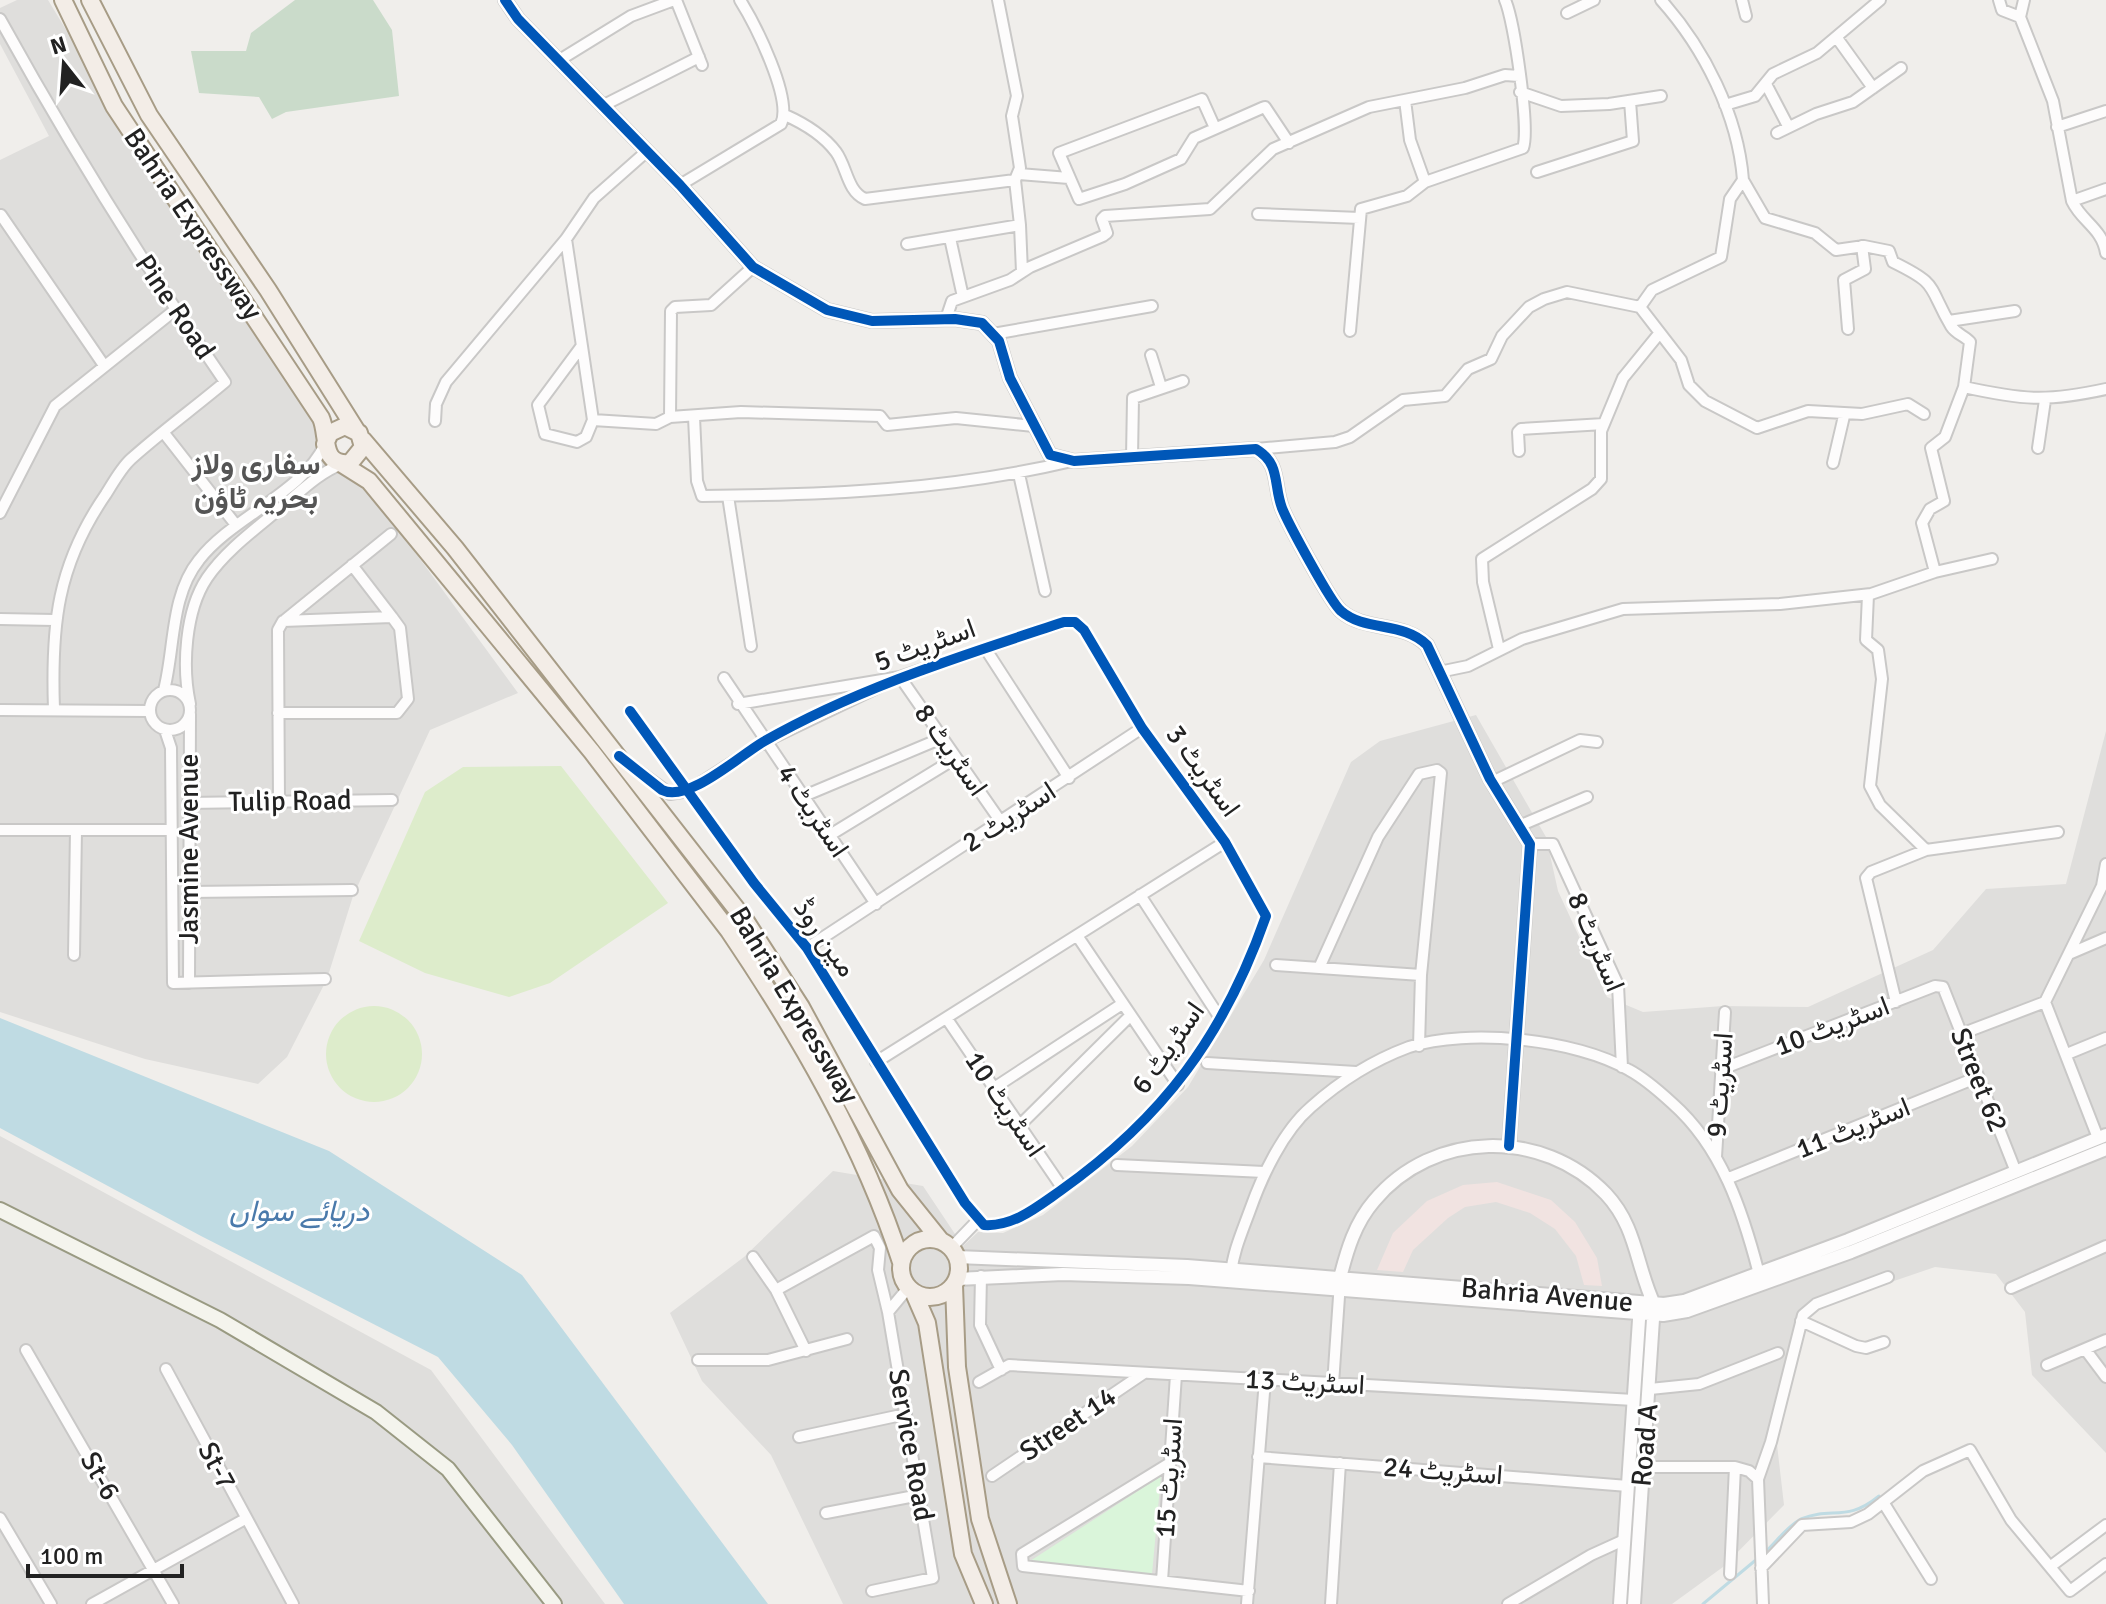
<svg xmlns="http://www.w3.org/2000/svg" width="2106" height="1604" font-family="Signika,Vazirmatn,sans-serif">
<rect width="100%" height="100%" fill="#f0eeeb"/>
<path fill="#dfdedc" d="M17,0H48L154,175L319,423L343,468L371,492L518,693L430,730L353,896L327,979L287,1057L258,1084L145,1059L0,1012V160L49,136L0,44V8Z
M1476,715L1546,837L1558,891L1607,997L1643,1012L1723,1006L1808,1007L1933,950L1986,889L2066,884L2106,731V1453L2032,1375L2025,1312L1996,1274L1935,1267L1812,1309L1776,1436L1784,1505L1723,1567L1672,1604H843L771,1455L702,1381L670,1313L744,1257L833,1171L923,1186L963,1246L978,1232L1003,1233L1043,1215L1132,1146L1188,1087L1264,960L1351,762L1380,741Z
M0,1136L431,1370L605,1604H0Z"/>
<path fill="#f1e3e1" d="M1497,1182L1551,1200L1575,1222L1597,1258L1602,1286L1584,1285L1576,1256L1555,1229L1530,1213L1496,1202L1465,1207L1448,1218L1413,1250L1403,1272L1377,1270L1393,1233L1427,1201L1463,1185Z"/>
<path fill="#ddeccb" d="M561,766L668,903L550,983L509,997L425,973L359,941L425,792L463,767Z
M326 1054a48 48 0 1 1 96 0a48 48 0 1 1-96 0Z"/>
<path fill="#cadbca" d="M295,0H373L392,30L399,96L286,112L272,119L259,97L199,93L191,51H246L251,33Z"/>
<path fill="#daf5da" d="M1161,1476L1152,1574L1027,1563Z"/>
<path fill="#bfdbe3" d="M0,1018L329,1151L522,1275L768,1604H624L512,1445L438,1357L201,1236L0,1128Z"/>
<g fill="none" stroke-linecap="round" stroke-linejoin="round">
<path stroke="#bfdbe3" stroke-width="3" d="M1763,1554C1775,1544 1787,1526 1801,1519C1832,1506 1846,1523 1879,1496
M1703,1604L1757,1559"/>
<defs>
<path id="minor" d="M676,0L702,65
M998,0L1017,96L1012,116L1020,168L1015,180L1020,225
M1742,0L1746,16
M1999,0L2002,10L2020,17
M2024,0L2020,17L2053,101L2072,201C2082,222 2102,228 2106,253
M1567,13L1594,0
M0,19C69,144 144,265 225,382C194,408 161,432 131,459C121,468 113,483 106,494C57,565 51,625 54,709
M1837,38L1873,88
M558,61L631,16L674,0
M1766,84L1788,126
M1520,92L1561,106L1609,104L1661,96
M1405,100L1410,140L1425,182
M1725,105L1755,96L1773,74L1817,53L1880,0
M602,106L699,57
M785,115C803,123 824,136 836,152C847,167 847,191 865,199L1015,180
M2057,127L2106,111
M1215,128L1202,99L1059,153L1079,199L1125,184L1181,159L1194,138L1262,108L1265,107L1289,143
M1777,133L1816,114L1853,102L1901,68
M1537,172L1633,141L1630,101
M1019,174L1069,178
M1743,180L1765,218L1815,233L1836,250L1864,246L1889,251L1893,262C1940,285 1927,285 1951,326C1956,334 1965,336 1970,342L1964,387L1945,437L1931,448L1944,501L1930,509L1922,523L1935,572
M680,185L781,124C793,99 755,24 740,0
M2072,201L2106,189
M1258,214L1360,218
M1,215L103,364
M950,238L963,297
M566,239L593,420L586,437L577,442L545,434L538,405L581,347
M907,244L1020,225L1022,272
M1640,307L1652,290L1721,257L1730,199L1743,180C1738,115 1704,48 1661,0
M946,319L952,301L1010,280L1030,267L1103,236L1107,233L1102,219L1105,216L1210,209L1273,149L1369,107L1465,88L1505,75L1519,76
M1949,321L2015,311
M1848,329L1844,280L1865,269L1862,246
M1350,331L1361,209L1407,196L1425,182L1523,148C1530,129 1514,20 1505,0
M993,334L1152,306
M1151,355L1161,387
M1964,387C2023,400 2047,402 2106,389
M670,417L671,311L675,307L711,305L753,267
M694,417L697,481L702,496C827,495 950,490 1072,461
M593,420L656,424L670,417L741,412L880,416L887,425L956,418L1034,426
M435,421L436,404L446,382L566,239L594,198L646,152
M164,433L236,525
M2038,448L2045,400
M1256,449L1335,442L1350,437L1403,400L1445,396L1468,369L1491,359L1502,336L1529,307L1544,299L1567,292L1640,307L1681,360L1689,385L1705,401L1757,428L1808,411L1862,414L1908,404L1924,414
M1519,451L1518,432L1521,429L1604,424
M1132,457L1133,398L1183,381
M1833,463L1844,416
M1019,474L1045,591
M728,496L751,646
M0,513L55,406L175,310
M352,565L392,617
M1868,595L1866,640L1878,650L1882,679L1870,786L1880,805L1926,850
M0,619L54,620
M285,620L391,534
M985,648L1069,778
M1499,649L1483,582L1482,559L1592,489L1601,479V431L1623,378L1658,335
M1439,672L1468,666L1522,639L1623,609L1780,604L1871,594L1935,572L1992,559
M724,678L876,904
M150 710a20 20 0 1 1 40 0a20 20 0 1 1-40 0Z
M164,690C175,648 170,596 199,560C232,517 303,493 325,444
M190,704C182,667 185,611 207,578C226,550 257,528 283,506C301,491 320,472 342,464
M738,704L900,677L1001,822
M0,710L150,711
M278,713H397L408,699L400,628L392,617L283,621L278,630L279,802
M165,730L171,748L173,983L325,979
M629,764L670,794L688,791L764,742L900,677L1064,622H1075L1084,630L1142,728L1225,842L1266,916C1224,1036 1163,1118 1060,1191C1037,1207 1013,1227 984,1225L965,1203L807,948L754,883L630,711
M1492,782L1580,740L1597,742
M804,796L942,738
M188,803L392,800
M1519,826L1587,797
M0,830H172
M830,835L956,758
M1530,844H1553L1618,985L1622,1067
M189,892L352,890
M1140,895L1220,1018
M1078,937L1178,1085
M807,948L1142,728
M2069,954L2106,938
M74,955L76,830
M1276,965L1421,975
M1319,968L1378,837L1419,774L1437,770L1441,773L1421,975L1419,1046
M189,983L190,714
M1896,1002L1866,878L1871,872L1926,850L2058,832
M2045,1002L2102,886L2106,864
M2045,1002L2098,1138
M947,1019L1063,1189
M1961,1034L2045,1002
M2067,1054L2106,1038
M876,1062L1225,842
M1207,1063L1356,1072
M1722,1069L1935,986L1943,987L2016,1172
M994,1088L1122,1004
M1019,1126L1130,1016
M1716,1157L1725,1012
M1117,1165L1264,1172
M1729,1178L1978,1077
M951,1248L978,1220
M753,1257L776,1290L806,1351
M1231,1274C1233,1252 1242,1232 1250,1210C1262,1176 1283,1131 1311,1107C1339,1082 1374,1060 1409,1047C1468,1028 1576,1039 1629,1070C1644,1078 1660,1092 1672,1103C1722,1147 1743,1212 1759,1274
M981,1276L980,1325L1001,1370
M2011,1288L2106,1246
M776,1290L874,1236L880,1248L878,1270L888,1312
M1801,1321L1856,1346L1866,1348L1884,1342
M2085,1349L2106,1377
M26,1350L173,1604
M698,1360H768L847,1339
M2047,1365L2106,1340
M166,1369L293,1604
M979,1382L1009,1365L1634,1400
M1333,1384L1340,1282
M1650,1389L1699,1384L1778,1353
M799,1437L906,1414
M1258,1457L1628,1486
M1170,1463L1022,1554L1023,1566L1249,1591
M1636,1467H1735L1749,1471L1758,1479
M992,1476L1144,1373
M1883,1502L1931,1579
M826,1513L920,1495
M0,1518L51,1604
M2051,1566L2106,1525
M1761,1568L1802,1525L1851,1522L1868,1514L1923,1471L1970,1450L2011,1520L2070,1591L2106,1564
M1730,1574L1735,1467
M1162,1581L1176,1375
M872,1591L933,1578L888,1312L908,1288
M92,1604L245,1519
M1247,1604L1265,1380
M1331,1604L1340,1463
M1508,1604L1591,1555L1624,1540
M1763,1604L1758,1479L1771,1442L1803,1315L1816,1304L1888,1277"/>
<path id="tertiary" d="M505,0L518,19L680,185L753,267L827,310L872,321L955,319L982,323L999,341L1010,378L1050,455L1074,461L1256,449C1281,464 1273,484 1282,508C1288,523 1331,603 1341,611C1365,632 1403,621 1427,645L1490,779L1530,844L1509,1146
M957,1257L1187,1266L1664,1304L1684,1301L1848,1240L2106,1135
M1340,1278C1347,1250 1355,1223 1374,1201C1433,1130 1543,1128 1606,1194C1637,1227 1636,1266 1654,1304L1634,1604
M957,1279L1063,1274L1189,1278L1663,1315L1687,1311L1851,1252L2106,1149
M1620,1604L1640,1305"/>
<path id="secondary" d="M0,1210L220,1320L376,1412L448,1469L554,1604"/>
<path id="primary" d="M63,0L114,106L321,418C329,436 320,466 350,463L363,447L359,433L345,426L330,433L325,444
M90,0L149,115L268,290L356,430
M363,440L455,548L745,920L801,1007L900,1190L941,1241
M342,464L369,481L592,752L729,931C798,1033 863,1144 901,1262
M901 1268a29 29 0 1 1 58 0a29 29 0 1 1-58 0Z
M954,1285L957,1367L980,1519L1008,1604
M914,1293L927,1323L963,1554L984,1604"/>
</defs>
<use href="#minor" stroke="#c9c8c7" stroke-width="14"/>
<use href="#tertiary" stroke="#c9c8c7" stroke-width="16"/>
<use href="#secondary" stroke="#999a82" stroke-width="18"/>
<use href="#primary" stroke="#a79c86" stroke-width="20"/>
<use href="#minor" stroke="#fdfcfc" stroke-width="10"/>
<use href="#tertiary" stroke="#fdfcfc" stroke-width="12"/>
<use href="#secondary" stroke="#f4f4ed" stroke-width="14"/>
<use href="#primary" stroke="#f3ede7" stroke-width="16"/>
<defs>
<path id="cycleway" d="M505,0L518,19L680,185L753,267L827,310L872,321L955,319L982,323L999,341L1010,378L1050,455L1074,461L1256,449C1281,464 1273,484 1282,508C1288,523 1331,603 1341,611C1365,632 1403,621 1427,645L1490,779L1530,844L1509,1146
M619,756L662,790C688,803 739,756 763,742C857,688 961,656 1064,622H1075L1084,630L1142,728L1225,842L1266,916C1224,1036 1163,1118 1060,1191C1037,1207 1013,1227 984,1225L965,1203L807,948L754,883L630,711"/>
</defs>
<use href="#cycleway" stroke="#fff" stroke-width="15"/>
<use href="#cycleway" stroke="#0057b8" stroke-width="10"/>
</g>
<g text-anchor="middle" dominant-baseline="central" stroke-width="6" stroke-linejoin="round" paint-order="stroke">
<g font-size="28" fill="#222" stroke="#fff">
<text transform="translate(193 224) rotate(56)">Bahria Expressway</text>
<text transform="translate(175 307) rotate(56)">Pine Road</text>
<text transform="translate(925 645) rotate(-20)">اسٹریٹ 5</text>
<text transform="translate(951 750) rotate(55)">اسٹریٹ 8</text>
<text transform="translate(1203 771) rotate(54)">اسٹریٹ 3</text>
<text transform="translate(290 801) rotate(-1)">Tulip Road</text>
<text transform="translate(813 811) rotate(56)">اسٹریٹ 4</text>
<text transform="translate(1009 817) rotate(-33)">اسٹریٹ 2</text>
<text transform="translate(189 849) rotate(-90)">Jasmine Avenue</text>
<text transform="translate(825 938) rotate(55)">مین روڈ</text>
<text transform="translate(1596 942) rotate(67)">اسٹریٹ 8</text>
<text transform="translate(794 1005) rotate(59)">Bahria Expressway</text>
<text transform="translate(1832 1026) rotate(-21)">اسٹریٹ 10</text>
<text transform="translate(1168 1048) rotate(-55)">اسٹریٹ 6</text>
<text transform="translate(1979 1080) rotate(68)">Street 62</text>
<text transform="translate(1720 1085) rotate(-86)">اسٹریٹ 9</text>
<text transform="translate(1005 1104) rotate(56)">اسٹریٹ 10</text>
<text transform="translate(1853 1128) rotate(-22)">اسٹریٹ 11</text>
<text transform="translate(1547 1295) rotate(5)">Bahria Avenue</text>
<text transform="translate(1305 1382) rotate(3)">اسٹریٹ 13</text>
<text transform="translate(1068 1424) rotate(-34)">Street 14</text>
<text transform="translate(911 1445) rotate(80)">Service Road</text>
<text transform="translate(1645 1445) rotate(-85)">Road A</text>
<text transform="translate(217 1466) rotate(62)">St-7</text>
<text transform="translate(1443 1471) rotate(4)">اسٹریٹ 24</text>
<text transform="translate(100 1476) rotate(60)">St-6</text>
<text transform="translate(1169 1478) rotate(-86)">اسٹریٹ 15</text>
</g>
<g font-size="30" font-weight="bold" fill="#555" stroke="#fff">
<text x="256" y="464">سفاری ولاز<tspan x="256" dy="34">بحریہ ٹاؤن</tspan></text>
</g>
<g font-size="30" font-style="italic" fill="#4a7aab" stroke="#fff">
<text x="299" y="1211">دریائے سواں</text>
</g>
</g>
<g transform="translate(64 64) rotate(343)" stroke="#ffffff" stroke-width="6" paint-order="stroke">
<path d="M0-6L14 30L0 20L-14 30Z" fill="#222222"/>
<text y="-12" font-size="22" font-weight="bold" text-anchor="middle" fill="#222222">N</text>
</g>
<path d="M28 1564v12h154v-12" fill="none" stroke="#222222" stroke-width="4"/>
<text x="40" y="1564" font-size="24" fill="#222222" stroke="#ffffff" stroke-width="6" paint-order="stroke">100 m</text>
</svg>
